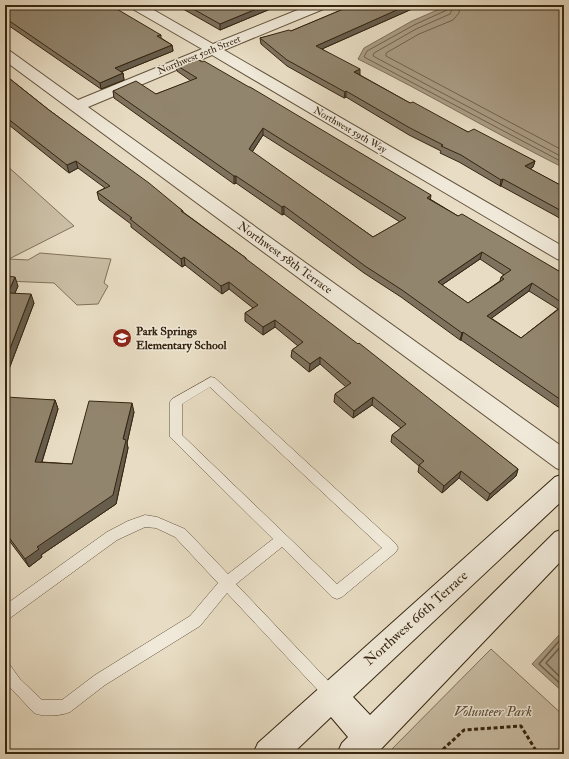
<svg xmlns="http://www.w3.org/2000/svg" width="569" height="759" font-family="'IM FELL Double Pica',serif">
<rect width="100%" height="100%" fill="#e8ddc4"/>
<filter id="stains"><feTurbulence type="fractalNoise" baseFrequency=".005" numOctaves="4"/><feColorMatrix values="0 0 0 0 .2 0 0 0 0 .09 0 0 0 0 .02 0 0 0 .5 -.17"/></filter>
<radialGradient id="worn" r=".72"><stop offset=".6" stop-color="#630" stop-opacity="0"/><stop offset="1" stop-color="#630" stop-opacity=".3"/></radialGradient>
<path fill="#cabea5" stroke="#80725a" d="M5,164L74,226L9,259L28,260L40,253L111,259L104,283L108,286L98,304L77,305L54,283L5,281Z
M491,649L564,716V754H387Z"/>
<path fill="#ab9e87" stroke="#7c6e57" d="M449,5H564V168C494,133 427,93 358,59L364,48L412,21Z
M560,634L564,637V693L532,664Z"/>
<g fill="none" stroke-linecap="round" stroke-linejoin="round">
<path stroke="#70624c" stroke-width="1" d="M449,5L447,10L414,25L367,51L364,57L564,163
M454,5L450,14L416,29L374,53L373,56L564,158
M460,5L459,13L453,20L419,34L386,53V56L564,151"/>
<path stroke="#70624c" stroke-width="1.5" d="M564,640H560L539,664L564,687
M564,645H562L546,663L564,681"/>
<defs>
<path id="lane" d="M211,377L215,378L396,544L398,548L396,552L342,597L337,599L332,597L282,547L236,584L337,690L339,695L337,700L332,702L327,700L227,593L200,626L105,685L70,712C61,716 43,717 34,713L5,682V663L10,665L20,679L42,700H62L95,675L190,616L218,583L175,537L156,528L145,527L117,540L10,618L5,620V605L107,532L128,521L145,515L157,517L185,529L228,574L273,539L170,437V402L172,399ZM210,387L382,548L337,584L182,435V404Z"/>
<path id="street" d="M130,5H145L213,44L310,5H327L326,8L224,50L564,247V261L557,259L212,55L88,107L564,448V471L556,468L5,61V50L10,51L78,100L202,49L131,8Z"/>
<path id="secondary" d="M564,474V499L353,697L370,715L555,532L564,529V558L381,749L375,754H337L342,743L348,737L331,717L292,754H253L258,743L555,477Z"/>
</defs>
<use href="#lane" stroke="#62533d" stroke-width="1"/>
<use href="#street" stroke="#62533d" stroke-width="2"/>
<use href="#secondary" stroke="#352510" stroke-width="2"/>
<path stroke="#352510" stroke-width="3" stroke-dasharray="4 2.5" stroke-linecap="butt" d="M438,754L464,730L521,726L538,754"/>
<use href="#lane" fill="#f0e9d9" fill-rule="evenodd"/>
<use href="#street" fill="#f0e9d9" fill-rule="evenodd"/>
<use href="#secondary" fill="#f0e9d9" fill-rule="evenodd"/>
</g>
<path fill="#7e725f" stroke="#352510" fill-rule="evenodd" d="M5,5L161,35V38L172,45L173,51L121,72L123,73L124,80L101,89L5,23Z
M176,5H280L220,30Z
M353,5H413L412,9L322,49L360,75L410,103L468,132L535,161L533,167L530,169L564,187V221L556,216L501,186H500L459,162L440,153L441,151L409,135L346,97L344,98L287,66L261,44L260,38L291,31Z
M176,65L430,199L458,216L564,274V411L461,340H460L401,297L364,273L284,214L282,215L236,183L234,184L114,98L113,91L156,94L191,81L177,71ZM263,135L400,222L373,237L252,152ZM480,259L504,275L501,277L500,281L468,303L442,285ZM529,291L558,309L521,338L491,318Z
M5,75L49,110L183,211V212L246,258V260L518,469L516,476L487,501L459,478L442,493L418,472L419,466L391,442L392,435L401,428L372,405L353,418L334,402L335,394L346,387L320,364L309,372L291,357L292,350L298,346L275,327L263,335L245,321V313L253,308L229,289L222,294L185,265L182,267L131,227V224L99,200L97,192L105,188L78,168L69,173L9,125L7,126L5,124Z
M5,276L18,286L15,293L34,303L9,369H5Z
M55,400L58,409L42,462L72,464L134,412L127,443L128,448L116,504L41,555L42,557L29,567L5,535V401Z"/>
<path fill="#665d4d" stroke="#352510" d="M266,5H280L220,30V24Z
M407,5H413L412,9L315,52L316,46Z
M172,45L173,51L116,74L115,68Z
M360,69V75L354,72Z
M123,73L124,80L101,89L100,83Z
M346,91V97L344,98L345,92Z
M5,118H7L9,125L7,126Z
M263,128V135L249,157V149Z
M76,161L78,168L69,173L67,165Z
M535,161L533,167L523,173L525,166Z
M234,176H236V183L234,184Z
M503,179L501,186H500L501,180Z
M431,195L430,202L427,198Z
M284,206V214L282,215V207Z
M482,252L480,259L436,289L438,282Z
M184,257L185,265L182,267L181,259Z
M15,277L18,286L11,302L8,293Z
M229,282V289L222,294L221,286Z
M532,283L529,291L485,323L487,316Z
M31,294L34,303L9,369L6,359Z
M275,320V327L263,335V327Z
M463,332L461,340H460L462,333Z
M320,357V364L309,372L310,364Z
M373,397L372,405L353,418L354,411Z
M55,400L58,409L39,471L35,462Z
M132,403L134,412L127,443L128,448L116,504L41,555L42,557L29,567L25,559L37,547L123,439Z
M518,469L516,476L487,501L490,494Z
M461,471L459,478L442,493L444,486Z"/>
<path fill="#92856e" stroke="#352510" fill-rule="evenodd" d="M5,5H110L161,35L157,36L172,45L115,68L123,73L100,83L5,18Z
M186,5H266L220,24Z
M353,5H408L316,46L360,69L354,72L410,103L413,102L468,132L474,129L535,161L525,166L564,187V213L558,209L503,179L501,180L461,155L441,146L443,145L410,128L346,91L345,92L287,60L260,38L289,30L291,31Z
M194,57L202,62L204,61L249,87H250L431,195L427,198L458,216L462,214L564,274V304L532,283L487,316L521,338L564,305V402L463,332L462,333L402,290L365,266L284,206L282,207L236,176H234L113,91L136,81L156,94L197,78L176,65ZM263,128L406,218L373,237L249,149ZM482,252L511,270L501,277L504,279L468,303L438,282Z
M5,75L49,110L149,183L183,211H181L246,258H245L358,344L359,343L518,469L490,494L461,471L444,486L419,465L424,461L392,435L406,424L373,397L354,411L335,394L351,383L320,357L310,364L292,350L303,342L275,320L263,327L245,313L258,305L229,282L221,286L184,257L181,259L130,219L132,218L97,192L110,186L76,161L67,165L7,118H5Z
M5,276L15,277L8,293L31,294L6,359H5Z
M6,397L55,400L35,462L72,464L89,401L132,403L123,439L126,440L113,495L37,547L39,549L25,559L5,532V401Z"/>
<defs>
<symbol id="school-disc" viewBox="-11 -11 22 22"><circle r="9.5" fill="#8f2418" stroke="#f0e9d9"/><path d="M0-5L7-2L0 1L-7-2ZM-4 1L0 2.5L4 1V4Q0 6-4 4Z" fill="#fff"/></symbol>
</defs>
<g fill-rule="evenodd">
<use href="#school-disc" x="111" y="327" width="22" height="22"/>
</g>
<g text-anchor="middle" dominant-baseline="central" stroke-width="3" stroke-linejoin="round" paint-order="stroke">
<g font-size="10" fill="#352510" stroke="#f0e9d9">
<text transform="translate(199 55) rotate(-22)">Northwest 50th Street</text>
<text transform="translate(350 130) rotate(30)">Northwest 59th Way</text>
</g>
<g font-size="12" fill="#352510" stroke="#f0e9d9">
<text transform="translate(285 258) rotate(36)">Northwest 58th Terrace</text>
</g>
<g font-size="12" font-weight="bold" fill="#352510" stroke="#f0e9d9" text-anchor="start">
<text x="136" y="331">Park Springs<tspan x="136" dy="14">Elementary School</tspan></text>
</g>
<g font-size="14" fill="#352510" stroke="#f0e9d9">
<text transform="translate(416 618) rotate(-42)">Northwest 66th Terrace</text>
</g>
<g font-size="14" font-style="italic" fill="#5a4b35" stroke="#f0e9d9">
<text x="493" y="711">Volunteer Park</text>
</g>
</g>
<rect width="569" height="759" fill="none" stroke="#e8ddc4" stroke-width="20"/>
<rect x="6" y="6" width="557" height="747" fill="none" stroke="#352510" stroke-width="2"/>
<rect x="10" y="10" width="549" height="739" fill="none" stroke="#352510"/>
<rect width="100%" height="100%" filter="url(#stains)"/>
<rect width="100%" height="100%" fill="url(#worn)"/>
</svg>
